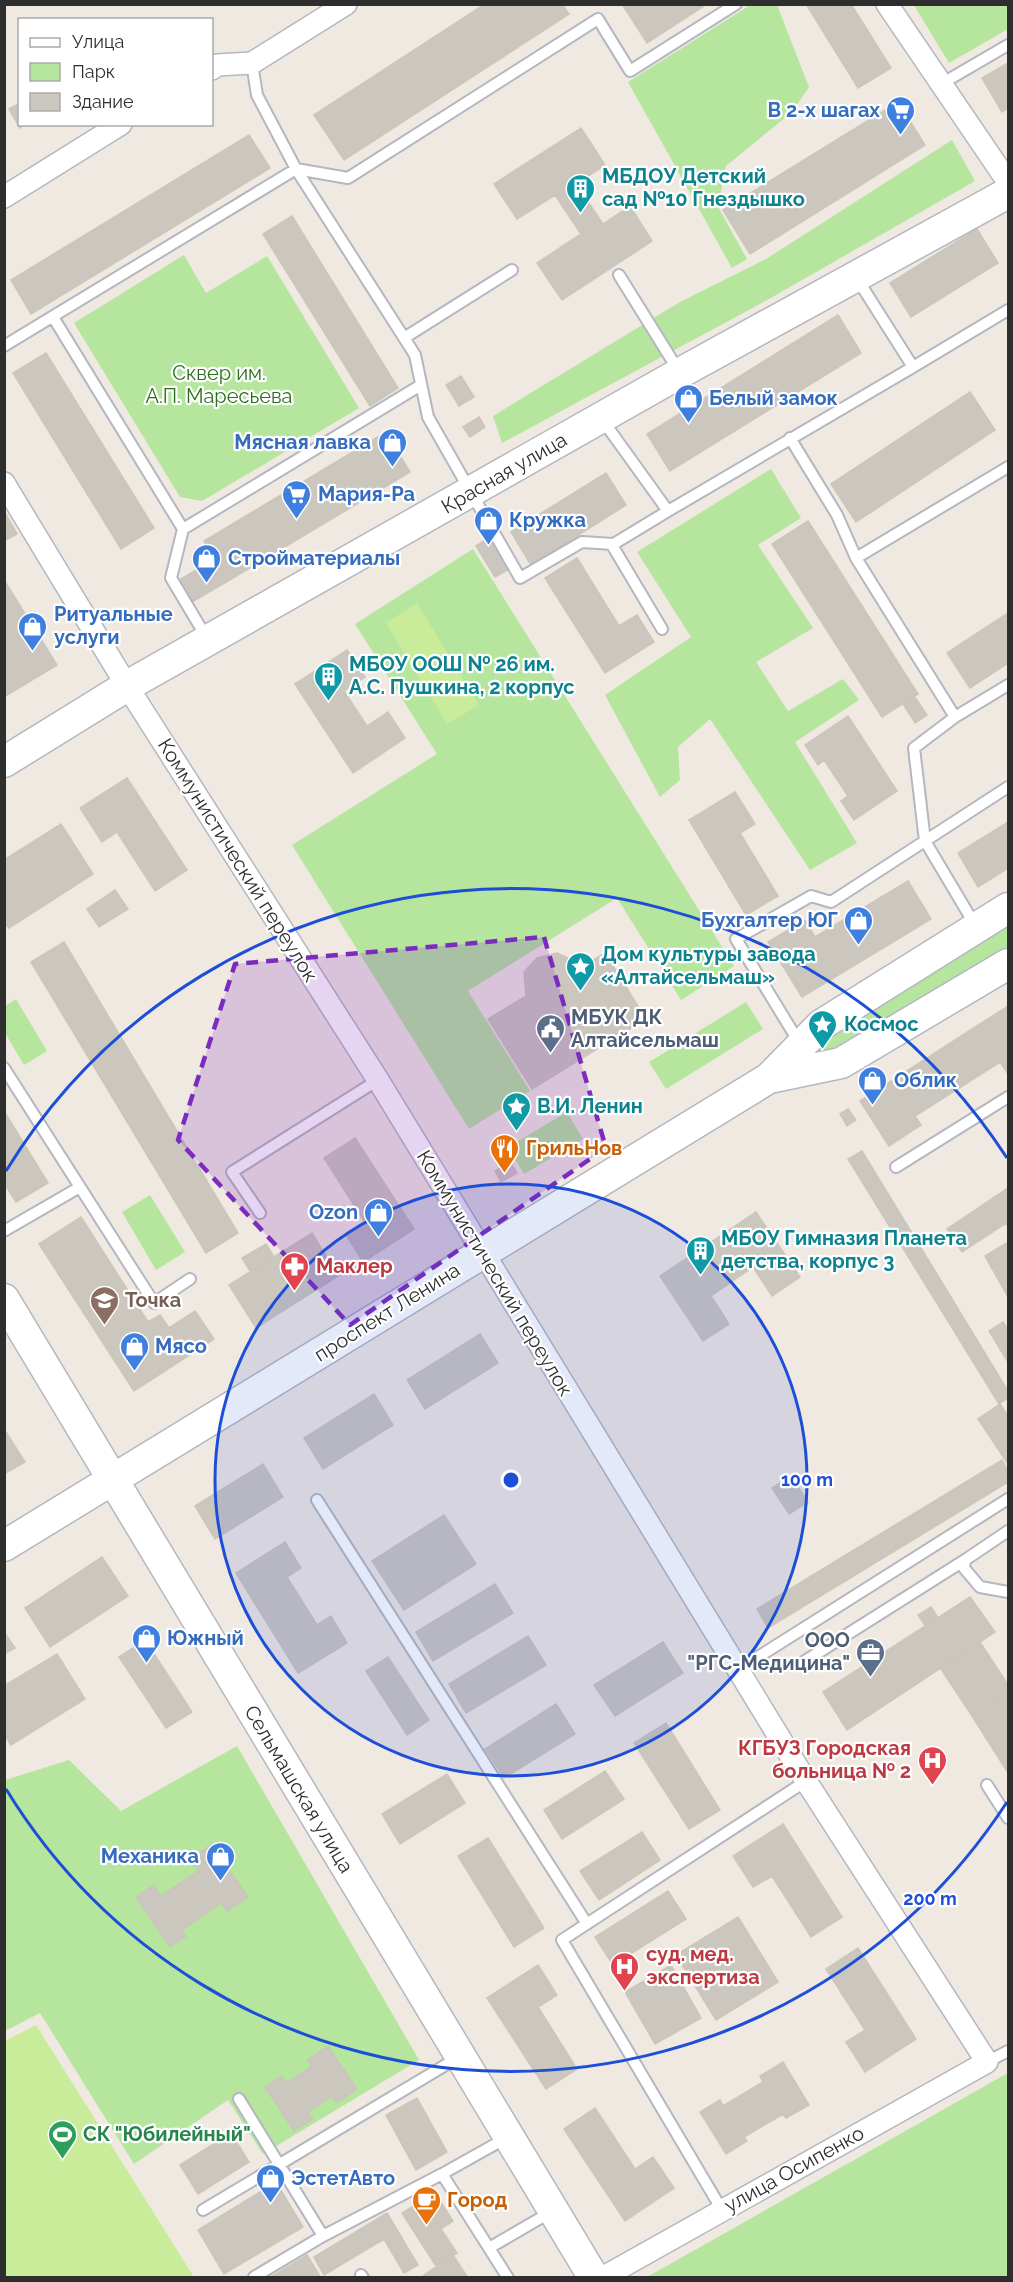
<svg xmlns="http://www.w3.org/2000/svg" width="1013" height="2282" font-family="Raleway,sans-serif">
<rect width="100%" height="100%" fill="#efe9e1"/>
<path fill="#b6e59e" d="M752,4L777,5L809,87L792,112L726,166L718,207L747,259L732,268L628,82Z
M914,5H1008V29L949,63Z
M952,140L975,181L769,299L502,443L493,416L680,302L766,259Z
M184,255L206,293L267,256L359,408L202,501L180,497L74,323Z
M771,469L801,518L758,545L813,628L756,662L788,711L843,679L859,700L795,742L857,843L810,870L710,719L678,747L680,780L660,797L605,695L691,637L637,552Z
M473,549L734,966L681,1000L617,898L468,991L530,1091L469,1129L292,845L437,754L355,624Z
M1008,918V953L823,1058L817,1045Z
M16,999L47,1051L24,1065L5,1033V1006Z
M746,1002L763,1029L666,1089L649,1062Z
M567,1112L583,1139L524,1174L508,1147Z
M150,1195L185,1252L156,1270L122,1212Z
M237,1746L419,2060L263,2154L228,2100L134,2164L40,2013L5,2031V1780L69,1760L121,1811Z
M1008,2073V2277H647Z"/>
<path fill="#c9ec9a" d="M417,603L479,705L447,724L386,623Z
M36,2025L194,2277H5V2041Z"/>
<path fill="#cbc7bf" stroke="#cbc5ba" stroke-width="1.5" d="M485,4H562L569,14L344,160L314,115Z
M622,4H707L647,43Z
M806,4H851L891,68L858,88Z
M1008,63V108L1002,112L982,78Z
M898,102L925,145L750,254L723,210Z
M20,103V124H25L20,128L9,109Z
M581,128L605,165L576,184L603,224L630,206L652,241L562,300L537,263L581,234L555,195L517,219L494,184Z
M249,135L270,168L31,314L11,280Z
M292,216L398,388L370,406L263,234Z
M977,229L998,263L911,317L890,283Z
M838,315L861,353L670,471L647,434Z
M46,353L154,528L121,549L13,373Z
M461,376L474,397L459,406L446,385Z
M970,392L995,430L856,522L831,484Z
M479,417L485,427L470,437L463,427Z
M386,432L410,472L228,581L204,541Z
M606,473L626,505L531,565L511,532Z
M4,511L17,534L4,541Z
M808,521L918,694L882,717L772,544Z
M491,536L511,568L495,577L476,546Z
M577,558L619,626L637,615L654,642L605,673L545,578Z
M215,559L228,581L192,602L179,580Z
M4,580L57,665L4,697Z
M1008,613V663L970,688L947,653Z
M347,650L365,677L344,691L367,726L388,712L405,738L353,773L295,684Z
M914,696L927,715L915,723L903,704Z
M848,716L897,791L854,820L841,801L848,796L824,760L818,765L805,745Z
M127,778L187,870L155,891L117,832L102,842L80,808Z
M735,792L755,824L740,833L778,896L746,915L689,820Z
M1008,822V868L978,887L958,853Z
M61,824L93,874L9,928L4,922V860Z
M908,881L931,919L802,997L768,942L805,920L815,937Z
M115,890L128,909L99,927L87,909Z
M64,942L238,1233L206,1253L31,962Z
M557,953L568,958L576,970L605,953L646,1019L532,1089L488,1019L526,996L524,972L537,958Z
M1008,1006V1074L1000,1062L915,1116L921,1125L889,1146L860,1101Z
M848,1109L856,1120L847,1126L840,1114Z
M4,1111L48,1183L16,1202L4,1183Z
M355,1138L414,1229L363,1262L347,1236L366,1224L324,1158Z
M862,1151L1008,1391V1398L999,1404L848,1159Z
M510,1162L517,1173L501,1182L495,1171Z
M1008,1188V1227L1006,1223L962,1252L947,1229Z
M756,1212L800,1277L772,1296L753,1267L711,1296L729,1324L703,1341L660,1276Z
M81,1217L148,1322L160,1315L169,1328L195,1311L214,1339L134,1391L39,1244Z
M312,1233L338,1276L256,1328L229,1285Z
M1008,1242V1297L985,1256Z
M266,1244L274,1257L250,1271L242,1258Z
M1003,1322L1008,1330V1362L989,1331Z
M480,1334L498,1363L425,1409L407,1380Z
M374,1394L393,1425L323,1469L304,1438Z
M1000,1404L1008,1416V1464L978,1419Z
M4,1429L25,1462L4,1474Z
M1002,1460L1008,1471V1482L768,1628L757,1609Z
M263,1464L283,1497L215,1539L195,1506Z
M791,1476L808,1502L789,1514L772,1488Z
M444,1515L476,1564L404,1610L372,1561Z
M285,1542L301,1568L287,1577L317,1625L331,1616L347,1643L298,1673L236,1573Z
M102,1557L128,1596L50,1647L25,1608Z
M495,1584L513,1613L433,1661L416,1632Z
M970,1597L995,1632L847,1730L823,1692Z
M931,1607L938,1618L926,1627L918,1615Z
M4,1632L15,1648L4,1654Z
M528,1636L546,1665L466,1713L449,1684Z
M145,1640L192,1712L166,1728L119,1657Z
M663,1642L683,1673L615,1716L594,1685Z
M980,1642L1008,1685V1692L972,1716L941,1669Z
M57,1654L85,1699L11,1745L4,1734V1686Z
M388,1657L429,1720L407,1735L366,1671Z
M1008,1692V1773L972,1716Z
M556,1704L575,1734L504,1778L485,1749Z
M666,1723L720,1810L689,1829L634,1743Z
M605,1771L624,1799L562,1839L544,1810Z
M447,1774L465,1803L400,1844L382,1814Z
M783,1824L842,1917L811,1937L772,1876L753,1887L733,1856Z
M642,1832L660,1860L599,1900L580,1871Z
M488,1838L544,1928L514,1947L458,1856Z
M212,1844L248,1897L227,1911L221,1903L182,1930L186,1936L170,1947L136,1897L154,1885L161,1896L199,1871L191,1859Z
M668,1891L686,1919L613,1965L595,1937Z
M738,1917L778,1982L716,2020L676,1955Z
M858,1948L916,2039L865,2072L846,2042L865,2030L826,1969Z
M538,1965L557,1995L538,2007L577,2069L546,2089L487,1998Z
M671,1965L701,2018L655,2044L625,1992Z
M328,2046L357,2089L336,2103L332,2096L308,2112L313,2119L294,2131L265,2087L282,2076L287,2083L312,2066L308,2060Z
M783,2062L809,2105L786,2118L783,2114L744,2137L747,2141L726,2154L700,2112L720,2100L723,2106L763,2082L760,2076Z
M417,2098L447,2152L416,2170L386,2115Z
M595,2108L635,2169L653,2157L674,2188L625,2221L564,2129Z
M231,2133L249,2162L198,2194L180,2165Z
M276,2182L303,2227L224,2274L198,2230Z
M435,2193L453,2221L441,2229L457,2253L436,2266L402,2213Z
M387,2213L418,2265L404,2273L384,2239L324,2275L314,2257Z
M307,2255L321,2278H269Z
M453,2255L468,2278H420Z"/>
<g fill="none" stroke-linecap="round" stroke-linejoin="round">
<defs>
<path id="lane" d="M252,63L257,95L296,169L415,355L428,417L520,578L582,542L613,544
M941,84L1008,45
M619,275L680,373
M856,277L913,367L1008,310
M53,317L183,529L171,578L208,640
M404,338L512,270
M4,346L296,169L348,178L598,19L630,71L736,4
M601,418L668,511L913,367
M790,438L837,515L856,558L955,717L914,748L925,841L975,925
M183,529L421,385
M856,558L1008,467
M662,629L612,545L668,511
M955,717L1008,685
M800,1044L736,939L811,896L831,902L1008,787
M4,1068L154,1303L190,1279
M896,1167L1008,1097
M260,1213L232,1172L378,1080
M4,1231L80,1187
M317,1500L587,1924
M1008,1531L965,1560L964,1568L980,1587L1008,1592
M805,1661L965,1560
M739,1669L1008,1499
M987,1785L1008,1818
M987,2062L1008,2051
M239,2099L323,2236L442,2174
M203,2210L459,2057
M722,2210L562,1940L806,1781
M489,2248L551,2212
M361,2275L363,2278
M254,2277L323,2236
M508,2278L442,2174L508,2137"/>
<path id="street" d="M887,4L1008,182
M212,69L217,65L252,63L346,4
M4,197L121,124
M4,483L127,686L378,1080L806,1781L987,2062L602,2278"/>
<path id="secondary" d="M4,762L127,686L680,373L1008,193
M769,1078L841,1063L1008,964
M4,1299L594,2278
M4,1546L769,1078L821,1025L1008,908"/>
</defs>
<use href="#lane" stroke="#b4b7c1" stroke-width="14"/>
<use href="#street" stroke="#b4b7c1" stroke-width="24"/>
<use href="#secondary" stroke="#b4b7c1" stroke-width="33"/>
<use href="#lane" stroke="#fff" stroke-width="10"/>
<use href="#street" stroke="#fff" stroke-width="21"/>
<use href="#secondary" stroke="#fff" stroke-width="30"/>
</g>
<path fill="#7b2cbf" fill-opacity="0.2" stroke="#7b2cbf" stroke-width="4.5" stroke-dasharray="12 8" stroke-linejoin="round" d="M544,937L606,1148L350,1325L178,1140L235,964Z"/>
<circle cx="511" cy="1480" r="296" fill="#1d4ed8" fill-opacity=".12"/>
<g fill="none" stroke="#1d4ed8" stroke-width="3">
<circle cx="511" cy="1480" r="296"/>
<path d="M1007 1802A592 592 0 0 1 6 1789M6 1171A592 592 0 0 1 1007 1158"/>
</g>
<defs>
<symbol id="supermarket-pin" viewBox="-11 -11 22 30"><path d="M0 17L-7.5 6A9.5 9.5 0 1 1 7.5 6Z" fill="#3f7fe0" stroke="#fff"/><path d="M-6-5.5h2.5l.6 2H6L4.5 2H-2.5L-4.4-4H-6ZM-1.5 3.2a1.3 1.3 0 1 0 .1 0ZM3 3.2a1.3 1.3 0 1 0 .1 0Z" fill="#fff"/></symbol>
<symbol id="building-pin" viewBox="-11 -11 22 30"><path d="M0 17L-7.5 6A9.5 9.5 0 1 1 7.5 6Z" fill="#0f9aa8" stroke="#fff"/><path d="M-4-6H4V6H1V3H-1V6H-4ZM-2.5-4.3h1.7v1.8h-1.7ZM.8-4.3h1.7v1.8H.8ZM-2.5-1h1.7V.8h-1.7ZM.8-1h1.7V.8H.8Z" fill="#fff"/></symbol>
<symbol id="shop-pin" viewBox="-11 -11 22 30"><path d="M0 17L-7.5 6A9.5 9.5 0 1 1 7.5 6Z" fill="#3f7fe0" stroke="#fff"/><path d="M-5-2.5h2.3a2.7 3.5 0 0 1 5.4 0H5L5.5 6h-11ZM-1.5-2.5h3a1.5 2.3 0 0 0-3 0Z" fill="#fff"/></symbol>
<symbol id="sight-pin" viewBox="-11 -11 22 30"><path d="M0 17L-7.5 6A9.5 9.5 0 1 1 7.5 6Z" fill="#0f9aa8" stroke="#fff"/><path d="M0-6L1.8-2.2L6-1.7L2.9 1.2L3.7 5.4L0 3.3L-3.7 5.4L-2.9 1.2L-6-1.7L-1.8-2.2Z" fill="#fff"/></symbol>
<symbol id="civic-pin" viewBox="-11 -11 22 30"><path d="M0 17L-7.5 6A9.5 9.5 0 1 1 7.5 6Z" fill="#5c6f8a" stroke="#fff"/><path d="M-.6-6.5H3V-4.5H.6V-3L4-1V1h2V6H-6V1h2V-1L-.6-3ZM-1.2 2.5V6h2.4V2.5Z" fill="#fff"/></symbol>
<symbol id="restaurant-pin" viewBox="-11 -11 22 30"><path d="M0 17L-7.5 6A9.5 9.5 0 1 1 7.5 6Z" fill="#e8710a" stroke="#fff"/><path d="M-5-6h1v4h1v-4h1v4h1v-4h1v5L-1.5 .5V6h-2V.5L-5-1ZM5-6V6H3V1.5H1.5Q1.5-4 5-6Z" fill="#fff"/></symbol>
<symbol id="pharmacy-pin" viewBox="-11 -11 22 30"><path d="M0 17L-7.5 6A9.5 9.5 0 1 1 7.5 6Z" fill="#e0444e" stroke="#fff"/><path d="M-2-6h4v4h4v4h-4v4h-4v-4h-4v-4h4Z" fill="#fff"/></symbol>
<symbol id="school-pin" viewBox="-11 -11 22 30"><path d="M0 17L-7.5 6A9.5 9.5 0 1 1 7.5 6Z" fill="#8d6e63" stroke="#fff"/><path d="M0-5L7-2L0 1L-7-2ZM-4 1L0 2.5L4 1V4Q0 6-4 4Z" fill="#fff"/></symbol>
<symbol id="office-pin" viewBox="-11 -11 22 30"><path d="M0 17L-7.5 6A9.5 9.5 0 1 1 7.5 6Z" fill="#5c6f8a" stroke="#fff"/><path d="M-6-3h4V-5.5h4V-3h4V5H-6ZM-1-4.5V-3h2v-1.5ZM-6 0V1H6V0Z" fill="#fff"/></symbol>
<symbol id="hospital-pin" viewBox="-11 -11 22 30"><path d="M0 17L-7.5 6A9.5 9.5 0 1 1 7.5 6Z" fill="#e0444e" stroke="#fff"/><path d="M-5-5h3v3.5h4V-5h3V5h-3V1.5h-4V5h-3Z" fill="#fff"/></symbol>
<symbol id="stadium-pin" viewBox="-11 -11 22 30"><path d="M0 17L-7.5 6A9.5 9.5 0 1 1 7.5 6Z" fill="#2e9e5b" stroke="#fff"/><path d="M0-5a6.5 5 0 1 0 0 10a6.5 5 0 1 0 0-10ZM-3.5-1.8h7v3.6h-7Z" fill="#fff"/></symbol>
<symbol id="cafe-pin" viewBox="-11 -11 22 30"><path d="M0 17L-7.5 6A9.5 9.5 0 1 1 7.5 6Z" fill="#e8710a" stroke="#fff"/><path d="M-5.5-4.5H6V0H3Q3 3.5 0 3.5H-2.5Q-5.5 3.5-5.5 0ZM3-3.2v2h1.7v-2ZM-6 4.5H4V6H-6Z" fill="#fff"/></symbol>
</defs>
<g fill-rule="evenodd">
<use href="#supermarket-pin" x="884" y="94" width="33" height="45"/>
<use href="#building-pin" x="564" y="172" width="33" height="45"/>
<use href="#shop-pin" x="672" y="382" width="33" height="45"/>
<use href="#shop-pin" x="376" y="426" width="33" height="45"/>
<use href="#supermarket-pin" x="280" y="478" width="33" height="45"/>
<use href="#shop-pin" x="472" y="504" width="33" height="45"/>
<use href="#shop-pin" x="190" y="542" width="33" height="45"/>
<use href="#shop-pin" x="16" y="610" width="33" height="45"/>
<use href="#building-pin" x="312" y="660" width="33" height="45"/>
<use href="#shop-pin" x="842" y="904" width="33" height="45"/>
<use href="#sight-pin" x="564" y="950" width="33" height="45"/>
<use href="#sight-pin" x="806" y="1008" width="33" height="45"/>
<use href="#civic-pin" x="534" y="1012" width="33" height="45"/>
<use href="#shop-pin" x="856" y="1064" width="33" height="45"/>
<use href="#sight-pin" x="500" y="1090" width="33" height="45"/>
<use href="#restaurant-pin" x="488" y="1132" width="33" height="45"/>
<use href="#shop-pin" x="362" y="1196" width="33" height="45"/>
<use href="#building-pin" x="684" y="1234" width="33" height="45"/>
<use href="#pharmacy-pin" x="278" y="1250" width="33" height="45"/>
<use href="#school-pin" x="88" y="1284" width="33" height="45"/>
<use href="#shop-pin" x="118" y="1330" width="33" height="45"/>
<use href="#shop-pin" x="130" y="1622" width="33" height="45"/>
<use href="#office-pin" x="854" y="1636" width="33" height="45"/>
<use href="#hospital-pin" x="916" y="1744" width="33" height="45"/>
<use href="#shop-pin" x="204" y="1840" width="33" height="45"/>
<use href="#hospital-pin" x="608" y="1950" width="33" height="45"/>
<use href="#stadium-pin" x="46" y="2118" width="33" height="45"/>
<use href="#shop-pin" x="254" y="2162" width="33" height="45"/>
<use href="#cafe-pin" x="410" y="2184" width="33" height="45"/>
</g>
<g text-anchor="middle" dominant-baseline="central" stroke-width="4.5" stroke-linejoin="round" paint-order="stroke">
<g font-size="20" font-weight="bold" fill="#366cbe" stroke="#fff" text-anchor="start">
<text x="880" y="110" text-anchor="end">В 2-х шагах</text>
<text x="709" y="398">Белый замок</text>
<text x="371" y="442" text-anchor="end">Мясная лавка</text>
<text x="318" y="494">Мария-Ра</text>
<text x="509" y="520">Кружка</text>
<text x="228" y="558">Стройматериалы</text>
<text x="54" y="614">Ритуальные<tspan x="54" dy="23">услуги</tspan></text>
<text x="838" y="920" text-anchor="end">Бухгалтер ЮГ</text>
<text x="894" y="1080">Облик</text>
<text x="358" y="1212" text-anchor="end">Ozon</text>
<text x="155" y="1346">Мясо</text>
<text x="167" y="1638">Южный</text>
<text x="199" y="1856" text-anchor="end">Механика</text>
<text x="291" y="2178">ЭстетАвто</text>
</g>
<g font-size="20" font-weight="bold" fill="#0d838f" stroke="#fff" text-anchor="start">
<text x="602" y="176">МБДОУ Детский<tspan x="602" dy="23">сад №10 Гнездышко</tspan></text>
<text x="349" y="664">МБОУ ООШ № 26 им.<tspan x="349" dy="23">А.С. Пушкина, 2 корпус</tspan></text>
<text x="601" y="954">Дом культуры завода<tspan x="601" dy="23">«Алтайсельмаш»</tspan></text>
<text x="844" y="1024">Космос</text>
<text x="537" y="1106">В.И. Ленин</text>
<text x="721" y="1238">МБОУ Гимназия Планета<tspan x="721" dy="23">детства, корпус 3</tspan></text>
</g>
<g font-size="20" fill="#2c6e1b" stroke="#fff">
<text x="219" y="373">Сквер им.<tspan x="219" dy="23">А.П. Маресьева</tspan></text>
</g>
<g font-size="20" fill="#2e2e2e" stroke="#fff">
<text transform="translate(504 473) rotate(-30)">Красная улица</text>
<text transform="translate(238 860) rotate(58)">Коммунистический переулок</text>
<text transform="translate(495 1273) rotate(59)">Коммунистический переулок</text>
<text transform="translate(387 1312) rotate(-32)">проспект Ленина</text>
<text transform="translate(299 1789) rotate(59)">Сельмашская улица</text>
<text transform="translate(794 2169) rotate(-29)">улица Осипенко</text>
</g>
<g font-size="20" font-weight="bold" fill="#4e5e75" stroke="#fff" text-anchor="start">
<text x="571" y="1017">МБУК ДК<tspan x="571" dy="23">Алтайсельмаш</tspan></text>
<text x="850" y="1640" text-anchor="end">ООО<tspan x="850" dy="23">"РГС-Медицина"</tspan></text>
</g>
<g font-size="20" font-weight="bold" fill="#c56008" stroke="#fff" text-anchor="start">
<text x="526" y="1148">ГрильНов</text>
<text x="447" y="2200">Город</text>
</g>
<g font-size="20" font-weight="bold" fill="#be3a42" stroke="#fff" text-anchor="start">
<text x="316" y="1266">Маклер</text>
<text x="911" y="1748" text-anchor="end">КГБУЗ Городская<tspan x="911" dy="23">больница № 2</tspan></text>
<text x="646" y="1954">суд. мед.<tspan x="646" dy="23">экспертиза</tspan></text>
</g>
<g font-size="20" font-weight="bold" fill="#785e54" stroke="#fff" text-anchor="start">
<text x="125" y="1300">Точка</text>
</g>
<g font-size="20" font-weight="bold" fill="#27864d" stroke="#fff" text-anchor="start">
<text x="83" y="2134">СК "Юбилейный"</text>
</g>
</g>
<circle cx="511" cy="1480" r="9" fill="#1d4ed8" stroke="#fff" stroke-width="3"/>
<g font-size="18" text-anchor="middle" font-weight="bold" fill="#1d4ed8" stroke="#fff" stroke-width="4.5" stroke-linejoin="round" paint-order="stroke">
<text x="807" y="1486">100 m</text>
<text x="930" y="1905">200 m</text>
</g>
<rect width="1013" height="2282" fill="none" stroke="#2e2e2e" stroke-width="12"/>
<rect x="18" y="18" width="195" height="108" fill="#ffffff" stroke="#ababab" stroke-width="1.5"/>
<rect x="30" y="38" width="30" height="9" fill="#ffffff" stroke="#ababab" stroke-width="1.5"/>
<text x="72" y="48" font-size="18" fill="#2e2e2e">Улица</text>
<rect x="30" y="63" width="30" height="18" fill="#b6e59e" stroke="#ababab" stroke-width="1.5"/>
<text x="72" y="78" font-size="18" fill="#2e2e2e">Парк</text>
<rect x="30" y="93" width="30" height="18" fill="#cbc7bf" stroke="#ababab" stroke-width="1.5"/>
<text x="72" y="108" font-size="18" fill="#2e2e2e">Здание</text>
</svg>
